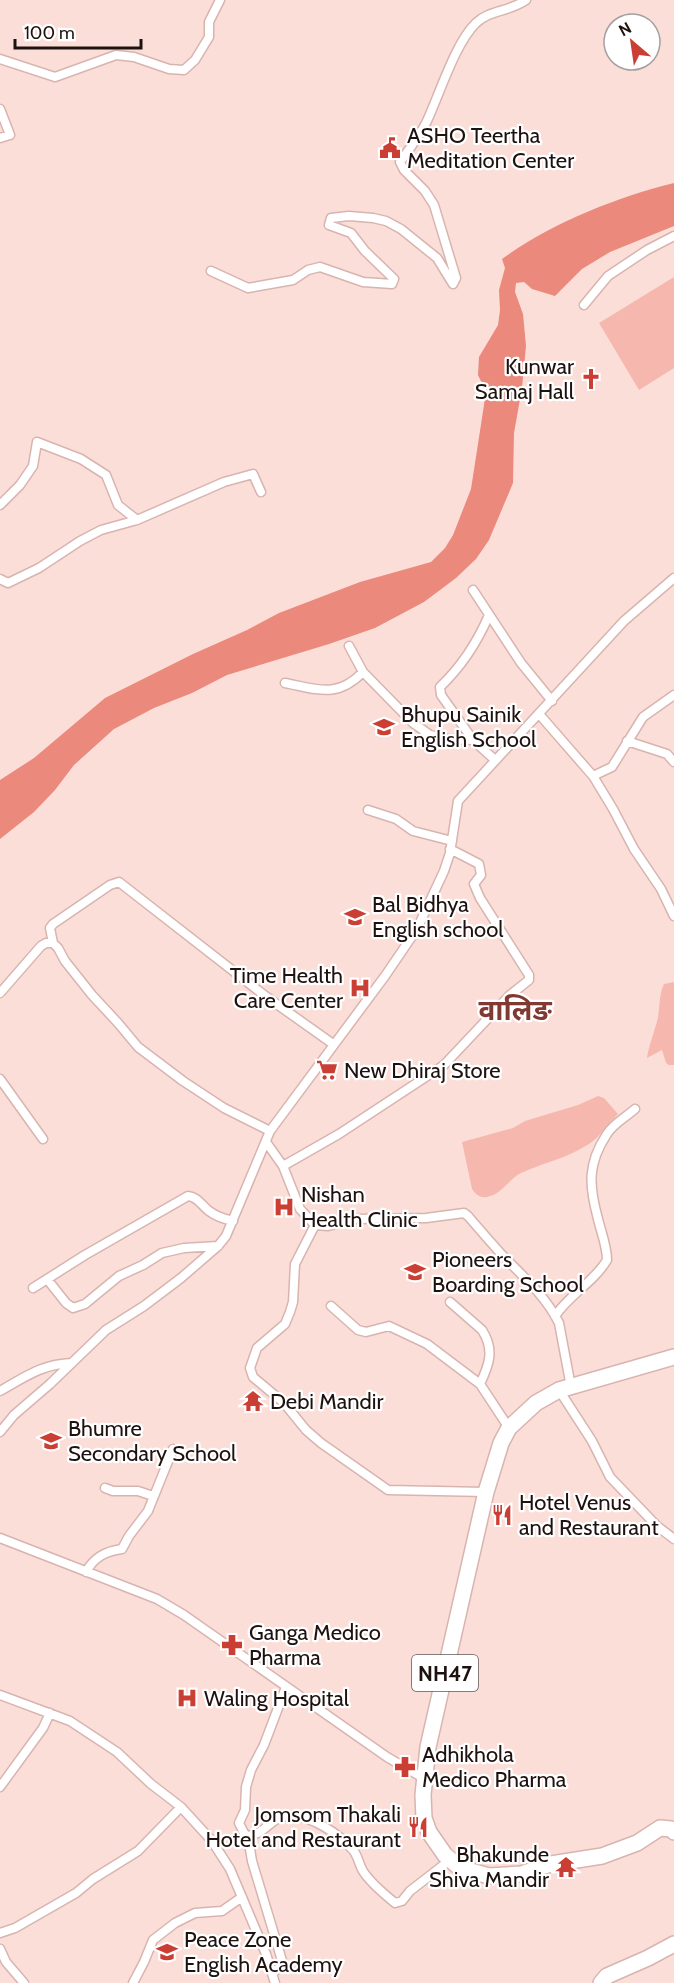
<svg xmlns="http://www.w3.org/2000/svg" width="674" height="1983" font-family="Cabin,'Noto Sans Devanagari',sans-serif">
<rect width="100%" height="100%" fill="#fcded9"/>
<path fill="#f6b8ae" d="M674,277V368L639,390L599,323Z
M674,982V1065H669L666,1063L662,1050L647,1058C649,1044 655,1031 658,1017C660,1006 659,994 664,984Z
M598,1096L604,1098L618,1114C609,1123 600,1137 589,1144C568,1158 543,1163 521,1173C509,1179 502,1194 487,1197C480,1198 476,1195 472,1189L462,1142L513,1128L525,1121L578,1105Z"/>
<path fill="#eb897c" d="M674,183V226L610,252L582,269L555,296L532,289L524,282L516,283L515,292L523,314L526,346L522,388L514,433L513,483L489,540L476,559L456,578L424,602L375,628L329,644L227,675L192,693L154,708L114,729L74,765L55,790L34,812L0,839V780L34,758L105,698L193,654L247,630L279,613L360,582L431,562L445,548L453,535L471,489L486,392L478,375L479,357L498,325L500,310L499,290L505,268L502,259C552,223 614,198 674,183Z"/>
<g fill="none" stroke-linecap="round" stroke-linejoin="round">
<defs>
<path id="street" d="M0,59L55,77L116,55L134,57L169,69L184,70L195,60L209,37V22L220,0
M0,109L10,135L0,138
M211,271L248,288L293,280L308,270L320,267L363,282L392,284L394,279L365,251L351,233L329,225L331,218L349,216L373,218L386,221L401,229L437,258L453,284L456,278L434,205L425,191L404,170L400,162C409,149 419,137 426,123C439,96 455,43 476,23C489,10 509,12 526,0
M584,305L608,276L647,250L674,236
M0,505L20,485L33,466L37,442L81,459L106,475L118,505L137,520
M0,579L8,583L39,568L80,541L101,530L137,520L224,482L253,474L261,492
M473,590L521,663L552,701
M489,615C477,643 462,666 440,687L441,695L473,740L495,760
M349,646L363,672L413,723L430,735L447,739L473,740
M285,683C317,689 337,699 363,672
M539,714L593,776L613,809L634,849L661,889L674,916
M627,741L667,754L674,762
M593,776L612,767L643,717L674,695
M368,810L396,819L413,831L452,841
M53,943L50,928L53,924L110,885L119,882L264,995L333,1044
M0,993L41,946L46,943H53L58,948L65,961L92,995L118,1023L138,1047L183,1081L224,1108L270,1131
M0,1079L43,1139
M266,1142L283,1166L300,1209L315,1225L295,1264L293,1302L290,1312L285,1324L257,1348L250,1368L253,1377L284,1403L306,1430L321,1443L388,1490L486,1492
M283,1166L339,1134L444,1065L510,995L529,980V975L480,898L474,884L481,875L479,864L450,849
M315,1225L328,1226L355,1219L426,1218L464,1213L468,1216C480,1230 492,1244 505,1258C525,1278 546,1297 559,1323L571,1387
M47,1279L66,1303L73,1308L85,1304L119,1276L143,1265L162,1253L184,1248L218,1246
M33,1288L85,1255L188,1196C198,1197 201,1205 209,1211C217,1217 224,1219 233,1221
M450,1302L482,1330C495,1350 489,1365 480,1384L509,1428
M331,1306L358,1330L366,1332L389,1326L427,1344L480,1384
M555,1316C570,1294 594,1282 607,1260C607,1246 601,1232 598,1219C589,1186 587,1164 607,1134C613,1124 626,1117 635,1109
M559,1390L592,1441L610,1477L657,1526L674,1539
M0,1391C25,1377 42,1364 72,1363
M0,1432L14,1415L50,1384L106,1330L144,1306L181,1278L218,1246L226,1236L270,1131L385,976L417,929L444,871L450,853L458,801L624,621L674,578
M105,1488L113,1491H138L153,1496
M0,1538L157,1599L184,1615L387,1757L425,1779
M86,1572C94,1557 106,1551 122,1549L129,1536L148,1511L173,1449
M0,1695L70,1721L117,1752L151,1784L181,1807L212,1841L230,1869L266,1954L275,1983
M0,1787L43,1728L50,1713
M246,1836C269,1834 267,1817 290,1816C311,1815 339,1834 353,1850C359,1857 359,1867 365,1874C373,1885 384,1894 395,1903L402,1901L410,1891L450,1860
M0,1933L15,1928L76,1893L93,1879L138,1851L181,1807
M0,1949L6,1962L24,1983
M273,1973L283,1964L252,1861L249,1843L239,1823L245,1810L246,1787L251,1770L264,1745L286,1687
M133,1983L144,1962L153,1940L175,1923L195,1913L222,1911L242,1897"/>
<path id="highway" d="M674,1357L559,1390L536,1403L509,1428L501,1443L486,1492L428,1747L423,1795L424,1818L429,1832L445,1855L460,1868L489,1876L521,1874L551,1864L602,1856L637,1843L660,1828L671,1829L674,1832
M601,1983L607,1976L648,1958L674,1944"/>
</defs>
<use href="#street" stroke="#d8b4af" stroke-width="11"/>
<use href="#highway" stroke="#d8b4af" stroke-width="18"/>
<use href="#street" stroke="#fff" stroke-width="8"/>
<use href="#highway" stroke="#fff" stroke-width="15"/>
</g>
<defs>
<symbol id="civic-bare" viewBox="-9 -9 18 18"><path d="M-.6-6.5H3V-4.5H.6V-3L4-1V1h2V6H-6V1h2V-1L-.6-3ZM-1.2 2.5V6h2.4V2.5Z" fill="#cb3e33" stroke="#fff" stroke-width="2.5" paint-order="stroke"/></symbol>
<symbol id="church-bare" viewBox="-9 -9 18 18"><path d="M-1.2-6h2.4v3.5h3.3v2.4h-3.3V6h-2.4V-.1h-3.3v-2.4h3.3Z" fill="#cb3e33" stroke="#fff" stroke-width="2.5" paint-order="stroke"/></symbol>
<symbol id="school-bare" viewBox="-9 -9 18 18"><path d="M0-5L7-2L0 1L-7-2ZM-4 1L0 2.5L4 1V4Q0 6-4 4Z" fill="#cb3e33" stroke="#fff" stroke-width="2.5" paint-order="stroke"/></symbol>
<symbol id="hospital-bare" viewBox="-9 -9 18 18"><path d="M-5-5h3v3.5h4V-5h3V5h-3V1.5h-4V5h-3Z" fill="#cb3e33" stroke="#fff" stroke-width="2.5" paint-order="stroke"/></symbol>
<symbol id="supermarket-bare" viewBox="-9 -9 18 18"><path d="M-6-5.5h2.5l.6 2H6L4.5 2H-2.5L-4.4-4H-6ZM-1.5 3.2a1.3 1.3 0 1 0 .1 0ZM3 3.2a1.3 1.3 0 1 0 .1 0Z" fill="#cb3e33" stroke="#fff" stroke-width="2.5" paint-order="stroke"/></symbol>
<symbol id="temple-bare" viewBox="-9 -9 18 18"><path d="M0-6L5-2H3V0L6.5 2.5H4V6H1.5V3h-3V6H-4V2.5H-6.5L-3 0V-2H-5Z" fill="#cb3e33" stroke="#fff" stroke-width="2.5" paint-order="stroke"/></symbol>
<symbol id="restaurant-bare" viewBox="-9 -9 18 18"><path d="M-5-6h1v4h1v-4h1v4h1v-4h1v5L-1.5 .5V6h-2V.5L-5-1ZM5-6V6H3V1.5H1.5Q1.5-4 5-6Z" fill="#cb3e33" stroke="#fff" stroke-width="2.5" paint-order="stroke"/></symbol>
<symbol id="pharmacy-bare" viewBox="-9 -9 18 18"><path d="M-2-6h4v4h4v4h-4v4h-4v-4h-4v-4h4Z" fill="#cb3e33" stroke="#fff" stroke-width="2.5" paint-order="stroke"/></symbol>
</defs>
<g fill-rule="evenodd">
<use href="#civic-bare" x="375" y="133" width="30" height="30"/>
<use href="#church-bare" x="576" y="364" width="30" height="30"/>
<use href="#school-bare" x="369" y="712" width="30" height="30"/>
<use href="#school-bare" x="340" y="902" width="30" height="30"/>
<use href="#hospital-bare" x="345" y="973" width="30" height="30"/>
<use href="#supermarket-bare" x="312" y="1055" width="30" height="30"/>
<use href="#hospital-bare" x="269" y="1192" width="30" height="30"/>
<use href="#school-bare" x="400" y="1257" width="30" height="30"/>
<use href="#temple-bare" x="238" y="1386" width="30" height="30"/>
<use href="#school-bare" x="36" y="1426" width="30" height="30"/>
<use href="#restaurant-bare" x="487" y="1500" width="30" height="30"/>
<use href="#pharmacy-bare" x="217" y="1630" width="30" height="30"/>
<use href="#hospital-bare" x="172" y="1683" width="30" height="30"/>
<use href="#pharmacy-bare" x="390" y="1752" width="30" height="30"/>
<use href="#restaurant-bare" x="403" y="1812" width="30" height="30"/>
<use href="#temple-bare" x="551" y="1852" width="30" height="30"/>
<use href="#school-bare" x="152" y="1937" width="30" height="30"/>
</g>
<g text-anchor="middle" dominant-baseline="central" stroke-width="4.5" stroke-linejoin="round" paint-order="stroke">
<rect fill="#fff" stroke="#625958" stroke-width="1.5" x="412" y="1655" width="66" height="36" rx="4.5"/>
<g font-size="21" font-weight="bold" fill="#1e1210">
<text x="445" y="1673">NH47</text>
</g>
<g font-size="22" fill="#1e1210" stroke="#fff" text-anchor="start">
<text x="407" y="135">ASHO Teertha<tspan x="407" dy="25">Meditation Center</tspan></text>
<text x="574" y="366" text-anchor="end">Kunwar<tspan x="574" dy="25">Samaj Hall</tspan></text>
<text x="401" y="714">Bhupu Sainik<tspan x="401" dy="25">English School</tspan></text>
<text x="372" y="904">Bal Bidhya<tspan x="372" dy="25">English school</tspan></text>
<text x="343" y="975" text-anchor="end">Time Health<tspan x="343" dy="25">Care Center</tspan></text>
<text x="344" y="1070">New Dhiraj Store</text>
<text x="301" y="1194">Nishan<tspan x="301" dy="25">Health Clinic</tspan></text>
<text x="432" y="1259">Pioneers<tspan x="432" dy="25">Boarding School</tspan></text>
<text x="270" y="1401">Debi Mandir</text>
<text x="68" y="1428">Bhumre<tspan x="68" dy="25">Secondary School</tspan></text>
<text x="519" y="1502">Hotel Venus<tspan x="519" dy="25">and Restaurant</tspan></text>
<text x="249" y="1632">Ganga Medico<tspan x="249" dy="25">Pharma</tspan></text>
<text x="204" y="1698">Waling Hospital</text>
<text x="422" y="1754">Adhikhola<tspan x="422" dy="25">Medico Pharma</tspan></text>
<text x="401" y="1814" text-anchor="end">Jomsom Thakali<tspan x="401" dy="25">Hotel and Restaurant</tspan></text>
<text x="549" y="1854" text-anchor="end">Bhakunde<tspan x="549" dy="25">Shiva Mandir</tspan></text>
<text x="184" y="1939">Peace Zone<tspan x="184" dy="25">English Academy</tspan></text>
</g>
<g font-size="28" font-weight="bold" fill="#813a32" stroke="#fff">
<text x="515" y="1010">वालिङ</text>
</g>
</g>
<g transform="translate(632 42) rotate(331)"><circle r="28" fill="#ffffff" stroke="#a5a09f" stroke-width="1.5"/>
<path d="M0-4.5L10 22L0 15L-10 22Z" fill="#cb3e33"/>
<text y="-9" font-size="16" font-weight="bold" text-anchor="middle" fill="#1e1210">N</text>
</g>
<path d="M15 39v9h126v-9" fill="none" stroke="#1e1210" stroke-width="3"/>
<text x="24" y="39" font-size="18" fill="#1e1210" stroke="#ffffff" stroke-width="4.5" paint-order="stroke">100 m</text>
</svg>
